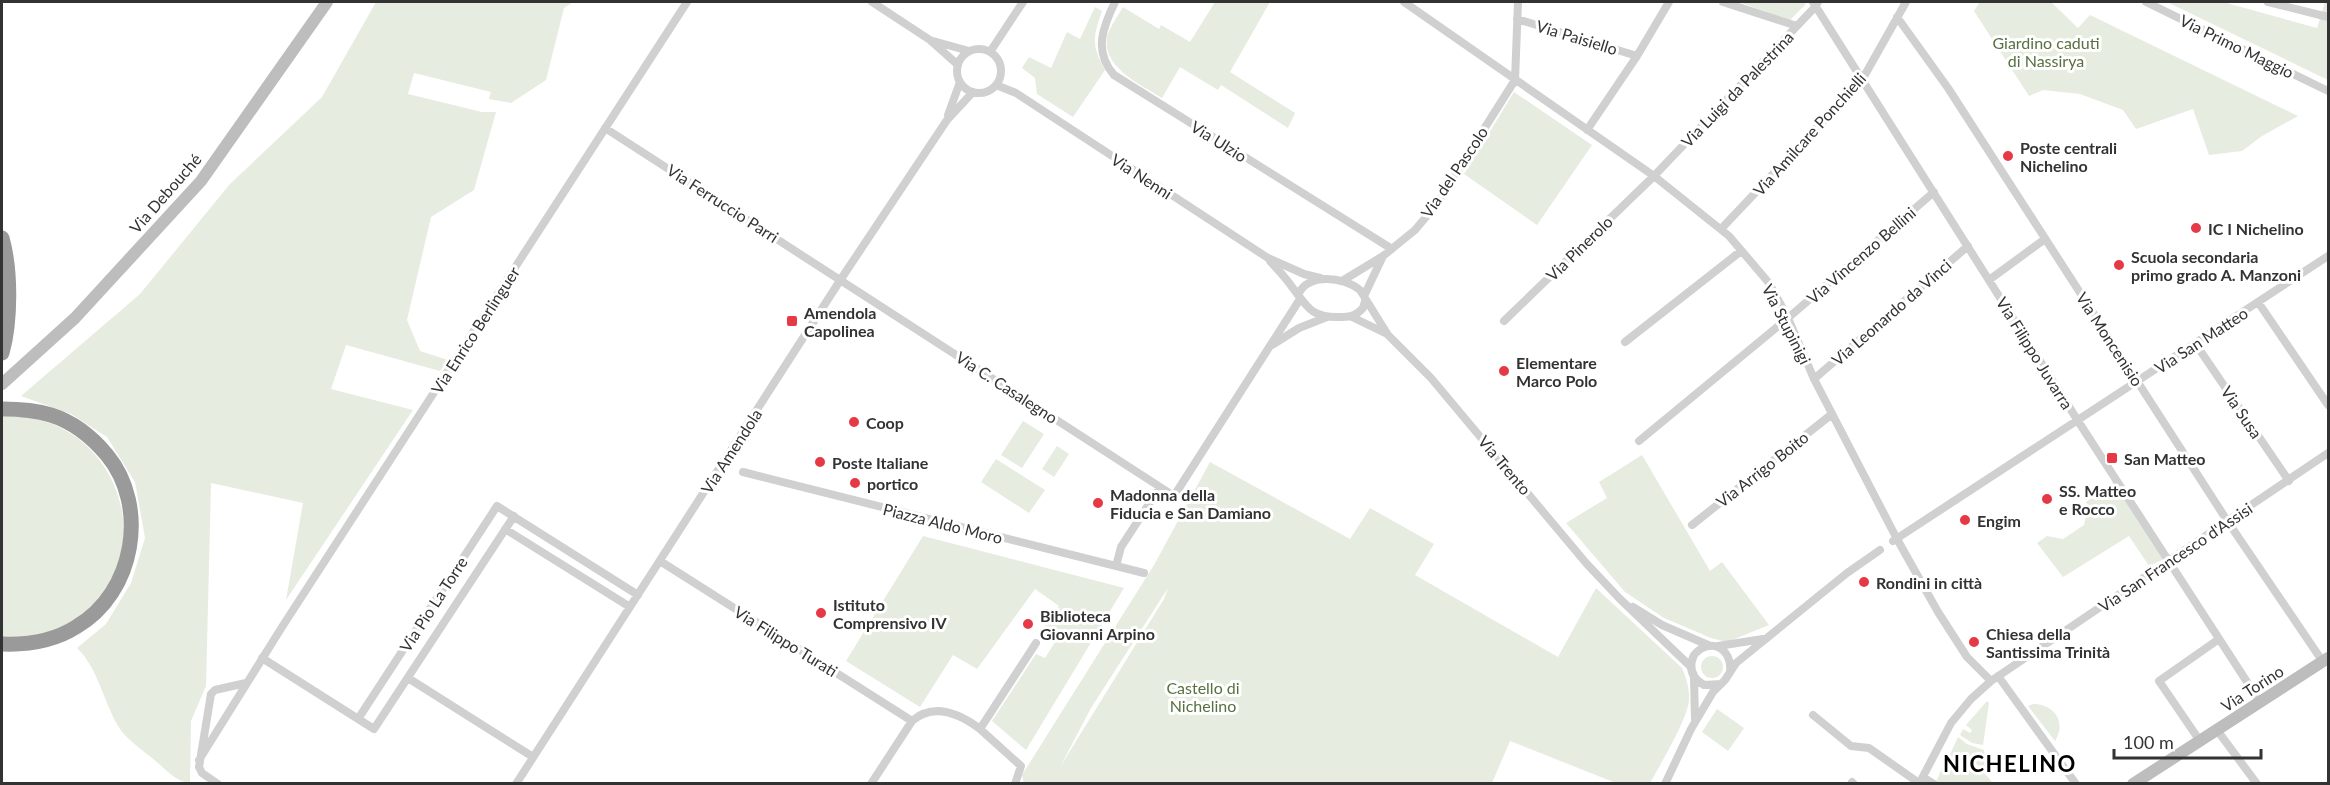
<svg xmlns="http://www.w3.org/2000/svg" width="2330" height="785" font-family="Lato,sans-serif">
<rect width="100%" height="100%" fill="#fff"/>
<path fill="#e6ecdf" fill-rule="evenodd" d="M376,2H573L564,8L546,80L511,103L489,99L491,92L414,73L408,94L482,112H496L474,190L431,217L407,320L420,351L448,360L440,371L346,345L331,389L413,410L286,600L303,503L211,483L206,686L191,721L190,783C179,783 167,771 159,764C146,752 126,740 118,726C103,700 98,668 77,648L106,624L131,583L145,538L135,482L107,437L71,414L21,396L140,294L230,184L322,97Z
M1215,2H1270L1230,72L1295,113L1288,128L1221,85L1218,90L1180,67L1162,98C1142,85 1102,68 1107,37C1109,28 1118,16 1123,7L1159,29L1161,25L1190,42Z
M1739,2H1804L1806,4L1790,20Z
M1980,2H2051L2078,28L2090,15L2298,116L2262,136L2242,151L2209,155L2193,109L2136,129L2123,110L2080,94L2043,90L2029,96L1974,11Z
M2167,2H2223L2317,28L2325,2H2328V80Z
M1095,7L1102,11C1093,38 1091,44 1105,70L1073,117L1037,94L1035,78L1022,68L1029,57L1051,68L1067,32L1080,39Z
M1514,92L1592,145L1537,225L1464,174Z
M2,417C102,408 164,530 93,604C76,621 53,634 29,637C20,638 10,637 2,637Z
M1023,421L1044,434L1022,468L1001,455Z
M1057,446L1069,454L1054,477L1042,469Z
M1642,455L1710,571L1722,562L1769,625L1727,642L1711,638L1664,618L1625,592L1566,523L1607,498L1599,482Z
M996,459L1045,490L1029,513L981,482Z
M1210,462L1350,539L1370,508L1434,544L1415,575L1558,657L1596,588L1682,668C1686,677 1690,690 1689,701C1686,722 1661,763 1650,783H1616L1510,741L1492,783L1024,784L1022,775L1154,565ZM1168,588L1164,599L1060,767L1091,708Z
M2114,482L2164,559L2149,566L2129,536L2063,577L2037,543L2047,536L2063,539L2084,525L2088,507L2086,502Z
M923,536L1124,588L1026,750L992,721L1036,654L1045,658L1055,642L1041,632L1059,606L1035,589L977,669L953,655L920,707L846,661Z
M1701 667a11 11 0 1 1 22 0a11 11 0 1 1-22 0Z
M1987,701L1989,703L1983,745L1972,743L1960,735L1963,729L1970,733L1972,730L1966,725Z
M2033,704C2054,704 2067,722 2055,741L2028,706Z
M1717,709L1744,728L1728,751L1702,732Z
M1958,737L1967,744L1984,750L1987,770C1964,759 1972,755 1946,763Z
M1960,761C1971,761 1988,774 1992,783L1936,782L1943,766H1949Z"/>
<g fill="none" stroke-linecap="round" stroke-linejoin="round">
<path stroke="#d0d0d0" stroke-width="8" d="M872,2L930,40L958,65
M1115,2C1103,27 1093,51 1114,75L1392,249
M1404,2L1654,176L1729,236L1769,283L1788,318L1814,379L1897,539L1938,612L1967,657L1991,681
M1723,2L1797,26
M1813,2L2078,421L2260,702
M2146,2L2328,91
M2268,2L2328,17
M1897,17L1948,88L2228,522L2323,662
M1517,19L1637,56
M933,41L969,51
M957 71a22 22 0 1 1 44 0a22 22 0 1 1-44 0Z
M990,52L1023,2
M1515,80L1518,2
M996,85L1016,93L1268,258L1304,274L1320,278
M948,115L960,82
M605,128L1174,496L1300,299
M1587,130L1637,56L1669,2
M1721,229L1862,80L1906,2
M1270,261C1278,270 1286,278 1292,287C1307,306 1310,317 1337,317C1349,317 1355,317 1363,308L1365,301
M1989,280L2045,239
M1342,281L1383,256L1415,230L1436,205L1515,80
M1298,295C1308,272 1344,277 1360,290L1388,335L1431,378L1586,563L1619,598L1690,666
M1364,296L1383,256
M2258,302L2328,405
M1352,317L1385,333
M1504,321L1654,176L1816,6L1818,2
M1625,342L1741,251
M2195,343L2289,481
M1272,345L1299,328L1327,317
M1814,379L1968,246
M1639,441L1788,318L1934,192
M743,472L1144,573
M1692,525L1832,414
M505,529L630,607
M1893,541L2328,256
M660,561L912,721
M1116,566L1121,547L1160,487
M1633,607L1662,625L1708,645
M1718,646L1763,639
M262,658L374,729L514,516
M1998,676L2076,784
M408,678L533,757
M1694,678L1695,720
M1721,684L1704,685C1692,678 1688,668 1694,655C1710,636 1733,649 1730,672
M1813,715L1851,746L1869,748L1919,783
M358,719L497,506L638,595
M980,729L1021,766L1015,784
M2217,730L2257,784
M2200,741L2159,681L2219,639
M199,760L282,627L687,2
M1923,777L1934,784
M1852,782L1854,784
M218,784L202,773L199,767L211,694L215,690L246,683
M516,784L841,279L947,120L973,92
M871,784L912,721C934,702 960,714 980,729L1036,643
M1665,784L1691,729L1713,692L1725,680L1736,663L1847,573L1880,550
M1919,784L1951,723L1971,699L1991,681L2328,453"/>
<path stroke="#bdbdbd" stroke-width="12" d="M2,384L75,318L201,181L327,2
M2133,784L2328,658"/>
<path stroke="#9a9a9a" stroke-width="15" d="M2,238C11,270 11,321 2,353
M2,409C19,409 35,410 51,415C73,422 92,437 107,455C149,506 135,593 76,627C54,641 27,645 2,644"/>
</g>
<g fill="#e63946" stroke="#fff" stroke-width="2">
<circle cx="2008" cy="156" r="6"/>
<circle cx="2196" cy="228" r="6"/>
<circle cx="2119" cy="265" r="6"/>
<rect x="786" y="315" width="12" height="12" rx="3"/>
<circle cx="1504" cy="371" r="6"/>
<circle cx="854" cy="422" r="6"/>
<rect x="2106" y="452" width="12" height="12" rx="3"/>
<circle cx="820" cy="462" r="6"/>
<circle cx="855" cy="483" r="6"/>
<circle cx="2047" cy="499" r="6"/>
<circle cx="1098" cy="503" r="6"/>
<circle cx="1965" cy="520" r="6"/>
<circle cx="1864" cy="582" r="6"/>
<circle cx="821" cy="613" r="6"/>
<circle cx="1028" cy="624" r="6"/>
<circle cx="1974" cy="642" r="6"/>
</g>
<g text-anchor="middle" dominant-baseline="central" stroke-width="6" stroke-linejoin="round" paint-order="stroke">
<g font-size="16" fill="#333" stroke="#fff">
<text transform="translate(1577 37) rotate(17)">Via Paisiello</text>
<text transform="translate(2237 46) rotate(26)">Via Primo Maggio</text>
<text transform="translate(1737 89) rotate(-46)">Via Luigi da Palestrina</text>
<text transform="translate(1809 134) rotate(-48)">Via Amilcare Ponchielli</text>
<text transform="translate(1219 141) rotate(32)">Via Ulzio</text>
<text transform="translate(1454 172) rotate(-56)">Via del Pascolo</text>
<text transform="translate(1142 176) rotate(33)">Via Nenni</text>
<text transform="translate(165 193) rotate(-49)">Via Debouché</text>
<text transform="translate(723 203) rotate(33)">Via Ferruccio Parri</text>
<text transform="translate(1579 248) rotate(-44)">Via Pinerolo</text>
<text transform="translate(1861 255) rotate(-41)">Via Vincenzo Bellini</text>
<text transform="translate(1891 312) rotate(-41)">Via Leonardo da Vinci</text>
<text transform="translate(1787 324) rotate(63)">Via Stupinigi</text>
<text transform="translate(475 330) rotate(-57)">Via Enrico Berlinguer</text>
<text transform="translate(2110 339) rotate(57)">Via Moncenisio</text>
<text transform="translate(2201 340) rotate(-33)">Via San Matteo</text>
<text transform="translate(2035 353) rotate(58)">Via Filippo Juvarra</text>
<text transform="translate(1007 387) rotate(33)">Via C. Casalegno</text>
<text transform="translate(2242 412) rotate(56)">Via Susa</text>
<text transform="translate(731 451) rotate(-57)">Via Amendola</text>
<text transform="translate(1505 465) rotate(50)">Via Trento</text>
<text transform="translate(1762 469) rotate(-38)">Via Arrigo Boito</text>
<text transform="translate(943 523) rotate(14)">Piazza Aldo Moro</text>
<text transform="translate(2175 557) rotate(-34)">Via San Francesco d'Assisi</text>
<text transform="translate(433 604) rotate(-57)">Via Pio La Torre</text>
<text transform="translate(786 641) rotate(32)">Via Filippo Turati</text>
<text transform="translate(2252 688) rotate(-33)">Via Torino</text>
</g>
<g font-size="16" fill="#56703f" stroke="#fff">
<text x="2046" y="42">Giardino caduti<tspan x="2046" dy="18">di Nassirya</tspan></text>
<text x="1203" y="687">Castello di<tspan x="1203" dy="18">Nichelino</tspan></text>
</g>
<g font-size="16" font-weight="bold" fill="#333" stroke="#fff" text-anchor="start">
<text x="2020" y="147">Poste centrali<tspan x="2020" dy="18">Nichelino</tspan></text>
<text x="2208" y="228">IC I Nichelino</text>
<text x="2131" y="256">Scuola secondaria<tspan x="2131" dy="18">primo grado A. Manzoni</tspan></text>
<text x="804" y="312">Amendola<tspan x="804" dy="18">Capolinea</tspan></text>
<text x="1516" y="362">Elementare<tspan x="1516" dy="18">Marco Polo</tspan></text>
<text x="866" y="422">Coop</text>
<text x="2124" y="458">San Matteo</text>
<text x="832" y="462">Poste Italiane</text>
<text x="867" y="483">portico</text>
<text x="2059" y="490">SS. Matteo<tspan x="2059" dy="18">e Rocco</tspan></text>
<text x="1110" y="494">Madonna della<tspan x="1110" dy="18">Fiducia e San Damiano</tspan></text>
<text x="1977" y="520">Engim</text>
<text x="1876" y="582">Rondini in città</text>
<text x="833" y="604">Istituto<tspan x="833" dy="18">Comprensivo IV</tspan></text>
<text x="1040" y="615">Biblioteca<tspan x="1040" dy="18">Giovanni Arpino</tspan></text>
<text x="1986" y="633">Chiesa della<tspan x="1986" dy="18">Santissima Trinità</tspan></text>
</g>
<g font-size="22" font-weight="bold" letter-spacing="1.5" fill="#000" stroke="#fff">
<text x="2010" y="763">NICHELINO</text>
</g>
</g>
<rect width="2330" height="785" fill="none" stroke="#333333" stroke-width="6"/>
<path d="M2114 749v9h147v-9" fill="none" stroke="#333333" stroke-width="3"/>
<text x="2123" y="749" font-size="18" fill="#333333" stroke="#ffffff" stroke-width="4.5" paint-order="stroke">100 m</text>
</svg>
